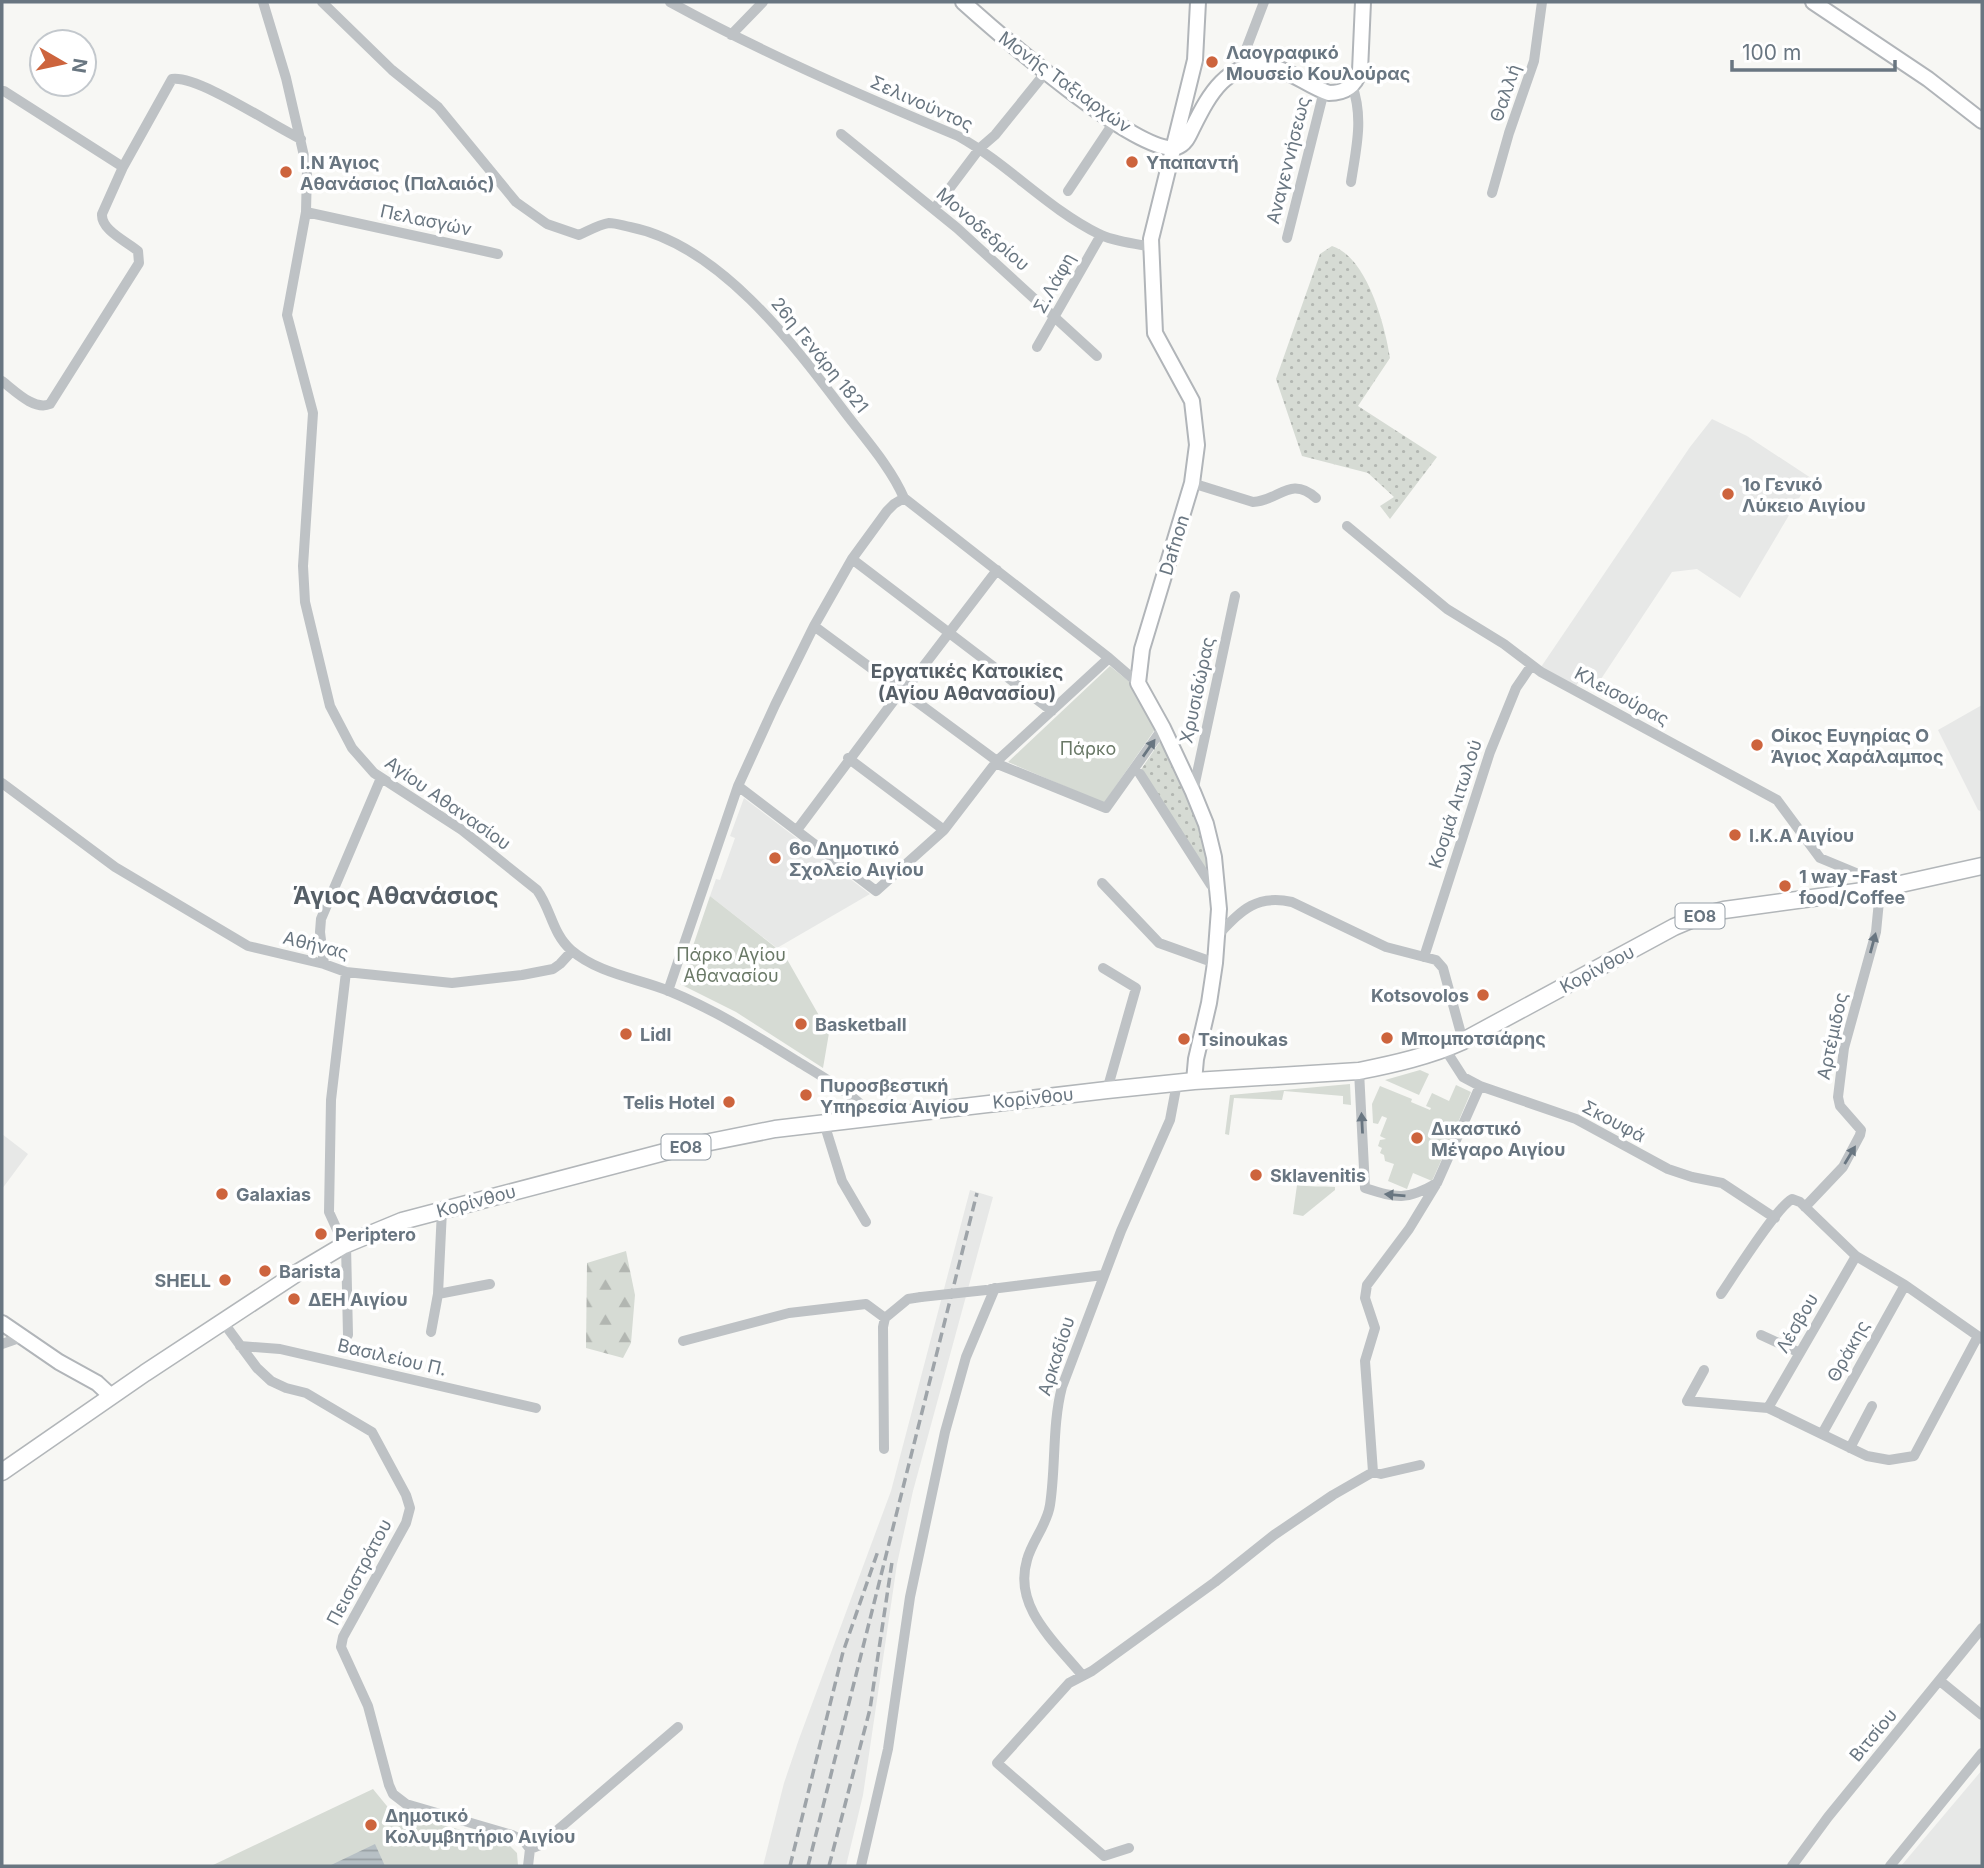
<svg xmlns="http://www.w3.org/2000/svg" width="1984" height="1868" font-family="Inter,sans-serif">
<defs>
<pattern id="grass-dots" width="8" height="8" patternUnits="userSpaceOnUse" patternTransform="scale(1.75)"><rect width="8" height="8" fill="#d6dbd4"/><path d="M2 2h.1M6 6h.1" fill="none" stroke="#b2b6b1" stroke-width="1.8" stroke-linecap="round"/></pattern>
<pattern id="forest-firs" width="22" height="20" patternUnits="userSpaceOnUse" patternTransform="scale(1.75)"><rect width="22" height="20" fill="#d6dbd4"/><path d="M5 1l3.5 6h-7zM16 11l3.5 6h-7z" fill="#b2b6b1"/></pattern>
<pattern id="water-rules" width="6" height="5" patternUnits="userSpaceOnUse" patternTransform="scale(1.75)"><rect width="6" height="5" fill="#b7c0c5"/><path d="M0 2.5h6" fill="none" stroke="#99a1a5"/></pattern>
</defs>
<rect width="100%" height="100%" fill="#f7f7f4"/>
<path fill="#e7e8e7" d="M1712,419L1747,436L1811,478L1740,598L1697,569L1672,572L1599,682L1583,674L1576,686L1541,667L1690,447Z
M1982,705V812L1978,810L1938,730Z
M744,798L870,894L777,948L710,896L716,879L720,880L735,838L730,836Z
M2,1134L28,1154L2,1189Z
M970,1190L993,1197L913,1491L897,1564L863,1795L846,1866H763L784,1783L799,1739L891,1491Z
M1982,1770V1866H1901Z"/>
<path fill="url(#grass-dots)" d="M1332,246C1367,257 1385,325 1390,358L1358,406L1437,457L1390,519L1380,506L1394,497L1368,473L1302,456L1276,379L1320,254Z
M1161,740C1181,783 1205,826 1209,874L1140,771Z"/>
<path fill="url(#forest-firs)" d="M626,1251L635,1295L631,1343L623,1358L586,1348L587,1263Z"/>
<path fill="#d6dbd4" d="M1110,666L1132,684L1156,728L1104,803L1008,762Z
M710,896L784,954L829,1033L823,1068L736,1012L680,984Z
M1420,1070L1429,1074L1419,1095L1385,1080Z
M1350,1084L1351,1105L1343,1104V1096L1284,1091L1282,1100L1234,1098L1229,1135L1225,1134L1230,1095Z
M1456,1085L1471,1092L1450,1141L1444,1139L1440,1149L1445,1152L1432,1181L1413,1173L1407,1189L1388,1181L1394,1164L1385,1161L1384,1155L1380,1153L1382,1148L1378,1146L1380,1140L1386,1139L1380,1136L1387,1118L1382,1116L1378,1124L1373,1123L1372,1104L1380,1086L1412,1099L1411,1102L1430,1110L1431,1108L1426,1106L1432,1093L1449,1101Z
M1297,1185C1310,1187 1322,1186 1335,1187V1190L1303,1216L1293,1214Z
M373,1789L391,1811L506,1842L517,1853L518,1866H211Z"/>
<path fill="url(#water-rules)" d="M375,1844L385,1866H329Z"/>
<g fill="none" stroke-linecap="round" stroke-linejoin="round">
<defs>
<path id="secondary" d="M963,2C992,28 1142,160 1177,147C1186,144 1189,135 1193,127C1209,95 1227,60 1270,67C1291,70 1309,87 1329,93C1345,93 1355,86 1360,71L1363,2
M1813,2L1928,79L1982,121
M1194,1081L1196,1059L1209,1003L1215,963L1219,909L1214,857L1206,824L1193,792L1163,728L1138,683L1142,649L1192,483L1197,445L1192,401L1155,333L1151,239L1195,60L1198,2
M2,1323L59,1362L97,1383L111,1396"/>
<path id="primary" d="M2,1472L145,1373L297,1273L344,1245L402,1221L680,1148L775,1129L1107,1090L1194,1081L1359,1071C1394,1064 1430,1056 1463,1041L1674,927L1700,916L1724,910L1878,889L1982,866"/>
</defs>
<use href="#secondary" stroke="#b1b5b9" stroke-width="18"/>
<use href="#primary" stroke="#b2b6b9" stroke-width="19"/>
<path stroke="#bec2c5" stroke-width="10" d="M263,2L286,78L307,169L306,212L287,315L313,413L303,566L305,602L330,706L352,748L374,773L462,830L537,890C551,909 552,933 571,950C599,974 637,978 669,991C715,1010 755,1035 797,1061C824,1078 852,1093 874,1117
M322,2L392,70L438,107L516,202L547,224L579,235C588,231 600,224 609,223C616,223 624,226 630,227C720,245 794,345 847,415C867,441 891,468 904,498L1109,658L1138,683
M670,2C763,53 860,95 958,136C1008,164 1048,209 1099,234C1114,242 1135,243 1152,247
M731,35L763,2
M1238,70L1264,2
M4,91L123,167
M841,134L957,228L1097,356
M1351,182C1356,149 1364,118 1352,85
M1068,191L1114,122
M1492,193L1509,133L1534,61L1542,2
M934,209L980,148L995,135L1046,72
M306,212L498,254
M1287,238L1324,91
M1037,347L1101,235
M2,381C14,390 34,411 50,404L139,263L138,251C126,241 101,230 102,214L123,167L172,79C198,75 273,126 301,139
M1192,483L1253,502C1279,501 1290,475 1316,498
M1347,526L1447,609L1504,644L1541,672L1777,800L1820,858L1861,875L1874,883L1878,889L1879,901L1876,932L1844,1048L1838,1097L1840,1106L1861,1130L1860,1135L1843,1167L1805,1207
M852,559L1052,711
M814,626L997,761
M903,693L997,570
M848,758L944,830
M995,763L1106,808L1163,728
M1140,774L1211,885L1218,891
M2,783L115,867L248,946L324,964L346,972L452,983L522,975L553,969L560,964L572,951
M738,786L876,891L944,830L997,761L1109,658
M1193,792L1235,596
M797,830L901,691
M1102,883L1159,943L1215,963
M1217,936C1241,911 1255,894 1292,902L1386,947L1436,960L1443,968L1463,1041
M1424,957L1490,752L1516,688L1531,666
M324,964L320,932L321,919L381,778
M1103,968L1136,988L1107,1090
M668,991L738,786L775,705L814,626L852,559L887,511L894,504L904,498
M1445,1049L1463,1077L1480,1086L1576,1119L1668,1169L1692,1177L1722,1183L1775,1218
M1359,1071L1365,1188C1397,1198 1406,1201 1437,1183
M824,1123L842,1181L866,1222
M442,1210L438,1294L490,1284
M344,1245L329,1212L331,1100L346,972
M346,1245L348,1335
M991,1289L1103,1275
M1721,1294C1734,1275 1776,1208 1792,1199L1800,1202L1856,1256L1905,1285L1982,1339
M223,1322L257,1368L271,1381L286,1388L306,1393L372,1432L406,1495L410,1508L406,1523L343,1637L341,1647L368,1706L389,1785L393,1794L406,1804L512,1835L523,1840L530,1849L528,1866
M431,1332L438,1294
M1761,1335L1800,1353
M683,1341L789,1313L866,1304L885,1318
M2,1344L22,1337
M240,1346L280,1349L536,1408
M1704,1370L1687,1401L1768,1408L1867,1456L1889,1460L1914,1456L1978,1336
M1768,1408L1856,1256
M1822,1434L1905,1285
M1850,1448L1872,1406
M884,1449L883,1327L885,1318L908,1299L921,1297
M1373,1472L1381,1474L1420,1465
M1082,1675C1055,1642 1013,1607 1027,1560C1032,1541 1047,1525 1050,1505C1056,1466 1052,1425 1062,1387L1121,1231L1170,1120L1177,1083
M1940,1681L1982,1715
M1129,1848L1104,1856L997,1763L1069,1683L1092,1671L1215,1582L1274,1535L1333,1495L1373,1472L1365,1361L1375,1328L1365,1298L1367,1285L1409,1229L1437,1183L1480,1086
M530,1849L540,1845L678,1727
M861,1866L888,1749L910,1597L945,1432L966,1357L995,1288
M1792,1866L1828,1817L1982,1628
M1890,1866L1982,1753"/>
<use href="#secondary" stroke="#fff" stroke-width="14"/>
<use href="#primary" stroke="#fff" stroke-width="16"/>
<path stroke="#9ea4a9" stroke-width="3.5" stroke-dasharray="10 5" stroke-linecap="butt" d="M790,1866L843,1652L878,1551
M808,1866L977,1193
M829,1866L870,1709L892,1562"/>
<path stroke="#bec2c5" stroke-width="10" d="M921,1297L986,1290"/>
</g>
<defs><path id="oneway-solid" d="M-6-.8H1V-3.2L6.5 0L1 3.2V.8H-6Z" transform="scale(1.75)"/></defs>
<g fill="#697681">
<use href="#oneway-solid" transform="translate(1149 748) rotate(-55)"/>
<use href="#oneway-solid" transform="translate(1873 943) rotate(-75)"/>
<use href="#oneway-solid" transform="translate(1362 1123) rotate(-93)"/>
<use href="#oneway-solid" transform="translate(1850 1155) rotate(-59)"/>
<use href="#oneway-solid" transform="translate(1395 1195) rotate(-175)"/>
</g>
<g fill="#cd643d" stroke="#fff" stroke-width="2.5">
<circle cx="1212" cy="62" r="7"/>
<circle cx="1132" cy="162" r="7"/>
<circle cx="286" cy="172" r="7"/>
<circle cx="1728" cy="494" r="7"/>
<circle cx="1757" cy="745" r="7"/>
<circle cx="1735" cy="835" r="7"/>
<circle cx="775" cy="858" r="7"/>
<circle cx="1785" cy="886" r="7"/>
<circle cx="1483" cy="995" r="7"/>
<circle cx="801" cy="1024" r="7"/>
<circle cx="626" cy="1034" r="7"/>
<circle cx="1387" cy="1038" r="7"/>
<circle cx="1184" cy="1039" r="7"/>
<circle cx="806" cy="1095" r="7"/>
<circle cx="729" cy="1102" r="7"/>
<circle cx="1417" cy="1138" r="7"/>
<circle cx="1256" cy="1175" r="7"/>
<circle cx="222" cy="1194" r="7"/>
<circle cx="321" cy="1234" r="7"/>
<circle cx="265" cy="1271" r="7"/>
<circle cx="225" cy="1280" r="7"/>
<circle cx="294" cy="1299" r="7"/>
<circle cx="371" cy="1825" r="7"/>
</g>
<g text-anchor="middle" dominant-baseline="central" stroke-width="7" stroke-linejoin="round" paint-order="stroke">
<g fill="#fff" stroke="#969fa7" stroke-width="2">
<rect x="1675.5" y="903.5" width="49" height="25" rx="5"/>
<rect x="661.5" y="1134.5" width="49" height="25" rx="5"/>
</g>
<g font-size="16" font-weight="bold" fill="#697681">
<text x="1700" y="916">ΕΟ8</text>
<text x="686" y="1147">ΕΟ8</text>
</g>
<g font-size="18" font-weight="bold" fill="#697681" stroke="#fff" text-anchor="start">
<text x="1226" y="52">Λαογραφικό<tspan x="1226" dy="21">Μουσείο Κουλούρας</tspan></text>
<text x="300" y="162">Ι.Ν Άγιος<tspan x="300" dy="21">Αθανάσιος (Παλαιός)</tspan></text>
<text x="1146" y="162">Υπαπαντή</text>
<text x="1742" y="484">1o Γενικό<tspan x="1742" dy="21">Λύκειο Αιγίου</tspan></text>
<text x="1771" y="735">Οίκος Ευγηρίας Ο<tspan x="1771" dy="21">Άγιος Χαράλαμπος</tspan></text>
<text x="1749" y="835">Ι.Κ.Α Αιγίου</text>
<text x="789" y="848">6ο Δημοτικό<tspan x="789" dy="21">Σχολείο Αιγίου</tspan></text>
<text x="1799" y="876">1 way -Fast<tspan x="1799" dy="21">food/Coffee</tspan></text>
<text x="1469" y="995" text-anchor="end">Kotsovolos</text>
<text x="815" y="1024">Basketball</text>
<text x="640" y="1034">Lidl</text>
<text x="1401" y="1038">Μπομποτσιάρης</text>
<text x="1198" y="1039">Tsinoukas</text>
<text x="820" y="1085">Πυροσβεστική<tspan x="820" dy="21">Υπηρεσία Αιγίου</tspan></text>
<text x="715" y="1102" text-anchor="end">Telis Hotel</text>
<text x="1431" y="1128">Δικαστικό<tspan x="1431" dy="21">Μέγαρο Αιγίου</tspan></text>
<text x="1270" y="1175">Sklavenitis</text>
<text x="236" y="1194">Galaxias</text>
<text x="335" y="1234">Periptero</text>
<text x="279" y="1271">Barista</text>
<text x="211" y="1280" text-anchor="end">SHELL</text>
<text x="308" y="1299">ΔΕΗ Αιγίου</text>
<text x="385" y="1815">Δημοτικό<tspan x="385" dy="21">Κολυμβητήριο Αιγίου</tspan></text>
</g>
<g font-size="18" fill="#697681" stroke="#fff">
<text transform="translate(1065 82) rotate(36)">Μονής Ταξιαρχών</text>
<text transform="translate(1505 93) rotate(-71)">Θαλλή</text>
<text transform="translate(922 103) rotate(24)">Σελινούντος</text>
<text transform="translate(1288 160) rotate(-76)">Αναγεννήσεως</text>
<text transform="translate(426 220) rotate(12)">Πελασγών</text>
<text transform="translate(983 229) rotate(41)">Μονοδεδρίου</text>
<text transform="translate(1054 283) rotate(-61)">Σ.Λάφη</text>
<text transform="translate(820 355) rotate(51)">26η Γενάρη 1821</text>
<text transform="translate(1174 545) rotate(-73)">Dafnon</text>
<text transform="translate(1197 690) rotate(-78)">Χρυσιδώρας</text>
<text transform="translate(1622 696) rotate(28)">Κλεισούρας</text>
<text transform="translate(448 803) rotate(35)">Αγίου Αθανασίου</text>
<text transform="translate(1455 804) rotate(-72)">Κοσμά Αιτωλού</text>
<text transform="translate(316 945) rotate(14)">Αθήνας</text>
<text transform="translate(1597 969) rotate(-28)">Κορίνθου</text>
<text transform="translate(1832 1036) rotate(-78)">Αρτέμιδος</text>
<text transform="translate(1033 1098) rotate(-6)">Κορίνθου</text>
<text transform="translate(1614 1121) rotate(28)">Σκουφά</text>
<text transform="translate(476 1201) rotate(-15)">Κορίνθου</text>
<text transform="translate(1797 1323) rotate(-60)">Λέσβου</text>
<text transform="translate(1848 1351) rotate(-61)">Θράκης</text>
<text transform="translate(1056 1356) rotate(-72)">Αρκαδίου</text>
<text transform="translate(392 1357) rotate(13)">Βασιλείου Π.</text>
<text transform="translate(359 1572) rotate(-62)">Πεισιστράτου</text>
<text transform="translate(1873 1735) rotate(-50)">Βιτσίου</text>
</g>
<g font-size="18" fill="#6a7967" stroke="#fff">
<text x="1088" y="748">Πάρκο</text>
<text x="731" y="954">Πάρκο Αγίου<tspan x="731" dy="21">Αθανασίου</tspan></text>
</g>
<g font-size="19" font-weight="bold" fill="#565f67" stroke="#fff">
<text x="967" y="671">Εργατικές Κατοικίες<tspan x="967" dy="22">(Αγίου Αθανασίου)</tspan></text>
</g>
<g font-size="24" font-weight="bold" fill="#565f67" stroke="#fff">
<text x="396" y="895">Άγιος Αθανάσιος</text>
</g>
</g>
<rect width="1984" height="1868" fill="none" stroke="#697681" stroke-width="7"/>
<g transform="translate(63 63) rotate(99)"><circle r="33" fill="#ffffff" stroke="#c3c8cd" stroke-width="2"/>
<path d="M0-5L12 26L0 18L-12 26Z" fill="#cd643d"/>
<text y="-10" font-size="19" font-weight="bold" text-anchor="middle" fill="#697681">N</text>
</g>
<path d="M1732 60v10h163v-10" fill="none" stroke="#697681" stroke-width="3.5"/>
<text x="1742" y="60" font-size="21" fill="#697681" stroke="#ffffff" stroke-width="5" paint-order="stroke">100 m</text>
</svg>
